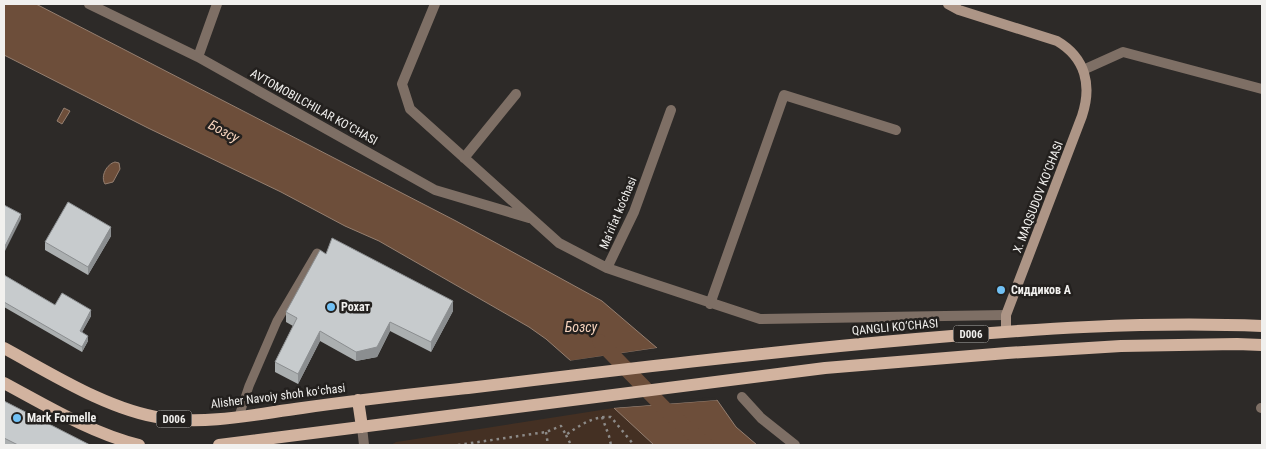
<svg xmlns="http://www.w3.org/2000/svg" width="1266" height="449" font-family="'Roboto Condensed',sans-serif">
<rect width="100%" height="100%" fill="#2d2a28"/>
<path fill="#443023" d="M614,408L654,445H391L396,442L403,441Z"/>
<path fill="#6d4e3a" stroke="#957f70" d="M4,4H36L456,221L602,301L657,348L571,361L546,339L529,327L379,241L345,226L281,192L148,128L4,55Z
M64,108L70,111L62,124L57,121Z
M115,162L119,163L120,169L113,182L105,184C100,176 107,164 115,162Z
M717,400L736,427L757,445H654L614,408Z"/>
<path fill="#2d2a28" d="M657,348L659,350L657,351L571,363L568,361Z
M715,397L717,400L611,408L614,405Z"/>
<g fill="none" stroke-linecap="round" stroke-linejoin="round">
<path stroke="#6d4e3a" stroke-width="15" d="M600,342L668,412L706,445"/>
<path stroke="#8c8a88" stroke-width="2.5" stroke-dasharray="2.5 4" stroke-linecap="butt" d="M602,417L609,436L611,445
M546,432L548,445
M566,435L571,445
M458,445L546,432L561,426L566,435C580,425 593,416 611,417L634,445"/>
<path stroke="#7e6f65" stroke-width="9" d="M239,416L249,386L277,321L317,253"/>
<path stroke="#7e6f65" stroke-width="10" d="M89,4L198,57L435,190L529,218
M435,4L402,84L410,109L559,243L607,268L648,282L760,319L1006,315
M198,57L217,4
M1083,70L1123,52L1262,89
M464,158L516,94
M607,268L634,212L671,110
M710,304L784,95L896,130
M742,397L761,418L795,445
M1261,408H1262
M362,427L364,445"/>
<path stroke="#ad9586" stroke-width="10" d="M948,4L959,10L1057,41C1086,58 1092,86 1082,116L1006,315V331"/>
<path stroke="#d2b39f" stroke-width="12" d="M4,348C52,374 108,410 162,418C208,425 256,414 302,408C357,400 413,394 468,388C617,370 766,352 916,339C1031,329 1147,321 1262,326
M4,383C47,406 91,433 139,445
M358,400L362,427
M219,445L825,368L1007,353L1121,346L1237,344L1262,345"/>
</g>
<path fill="#abafb0" d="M111,236L88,275L45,250V242Z
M326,254L453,311L431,352L390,331L377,357L356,361L320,341L298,384L275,372V362L293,326L286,322V312Z
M4,275L55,305L91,316L82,332L88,341L82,352L4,307Z
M4,401L90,445H4Z"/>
<path fill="#8b8e90" d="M21,214V219L4,253V248Z
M111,227V236L88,275V267Z
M453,301V311L431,352V342Z
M91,310V316L80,336V331Z
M390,322V331L377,357L356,361V352Z
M320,331V341L298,384V374Z
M88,336V341L82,352V347Z"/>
<path fill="#c7cbcd" stroke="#8b8e90" d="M68,202L111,227L88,267L45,242Z
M4,205L21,214L4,248Z
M332,238L453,301L431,342L390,322L377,347L356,352L320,331L298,374L275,362L297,318L286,312L320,250L326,254Z
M4,275L55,305L62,293L91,310L80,331L88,336L82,347L4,302Z
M4,401L90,445H18L4,438Z"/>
<g fill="#71c1f5" stroke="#23201e" stroke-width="2">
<circle cx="1001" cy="290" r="5"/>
<circle cx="331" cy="307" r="5"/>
<circle cx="17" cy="418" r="5"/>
</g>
<g text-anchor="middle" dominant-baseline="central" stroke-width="5" stroke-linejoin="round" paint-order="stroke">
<g fill="#23201e" stroke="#b3b2b0" stroke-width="1">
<rect x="953.5" y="325.5" width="35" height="17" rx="4"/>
<rect x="156.5" y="410.5" width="35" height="17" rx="4"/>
</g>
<g font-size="11" font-weight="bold" fill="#f1f0ee">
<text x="971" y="334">D006</text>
<text x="174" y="419">D006</text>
</g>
<g font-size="12" fill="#f1f0ee" stroke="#23201e">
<text transform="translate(314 107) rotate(29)">AVTOMOBILCHILAR KO‘CHASI</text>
<text transform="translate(1038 197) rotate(-69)">X. MAQSUDOV KO‘CHASI</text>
<text transform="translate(618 213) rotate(-67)">Maʼrifat ko‘chasi</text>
<text transform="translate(895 327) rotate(-5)">QANGLI KO‘CHASI</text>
<text transform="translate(278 396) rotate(-7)">Alisher Navoiy shoh koʻchasi</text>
</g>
<g font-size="12" font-weight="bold" fill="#f1f0ee" stroke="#23201e" text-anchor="start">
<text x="1011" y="290">Сиддиков А</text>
<text x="341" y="307">Рохат</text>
<text x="27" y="418">Mark Formelle</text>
</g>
<g font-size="14" font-style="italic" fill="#f7d4be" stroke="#23201e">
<text transform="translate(224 131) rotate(28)">Бозсу</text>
<text x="581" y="327">Бозсу</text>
</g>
</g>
<rect width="1266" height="449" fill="none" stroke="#f1f0ee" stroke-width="10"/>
</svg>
